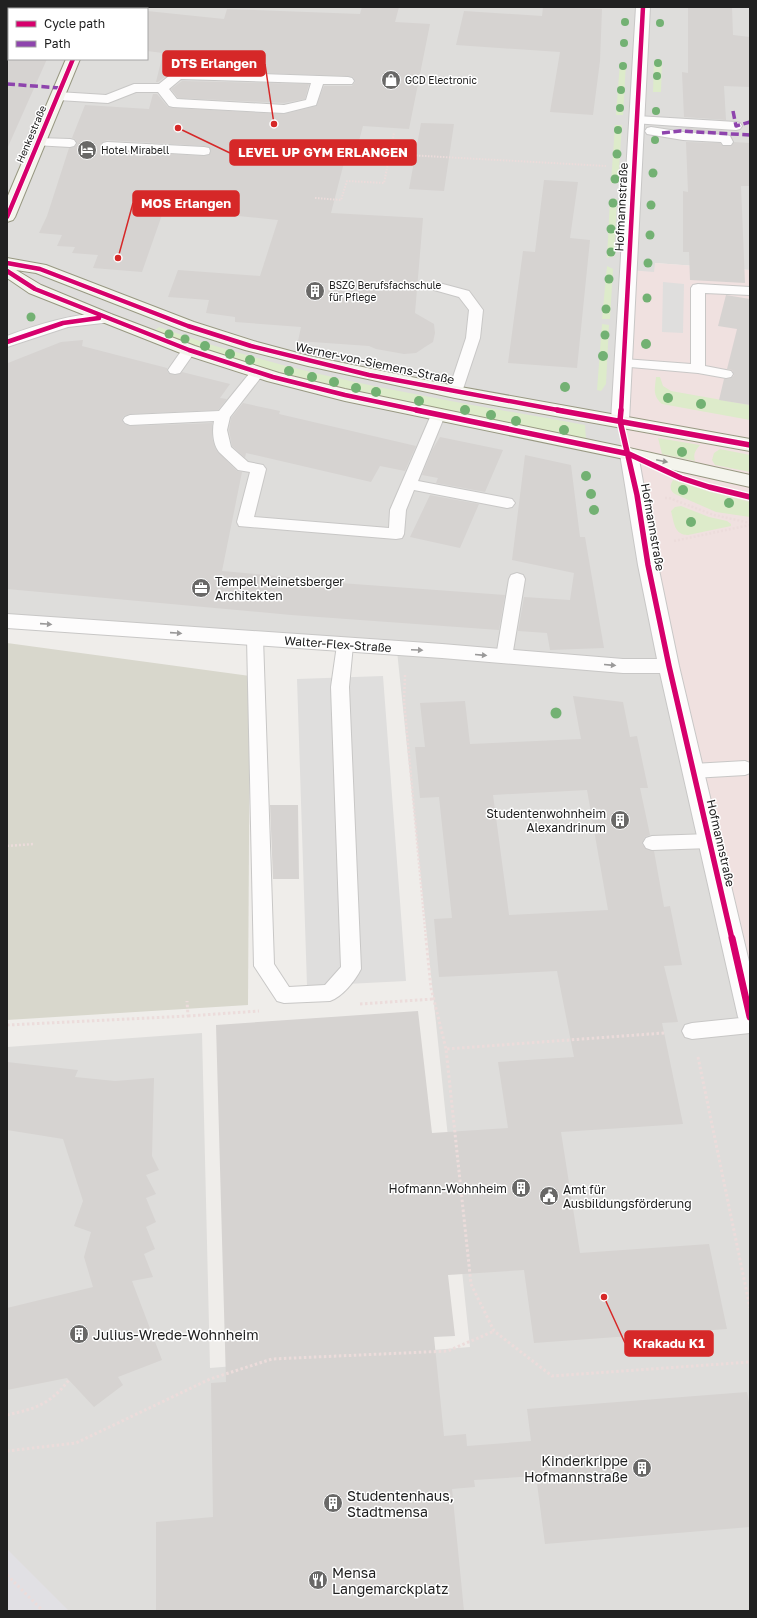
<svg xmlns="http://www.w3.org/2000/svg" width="757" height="1618" font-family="'Golos Text',sans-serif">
<rect width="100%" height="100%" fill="#efedea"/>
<path fill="#dedddb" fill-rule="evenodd" d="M7,7H750V270L655,263V272L750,1026V1611H7V1047L202,1033L210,1368L470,1347L397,651L7,626ZM9,9H147V59H9Z"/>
<path fill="#f0e1e0" d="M655,263L750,270V1026L621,455L629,270L654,272Z"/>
<path fill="#d8d7cc" d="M7,643L250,676L248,1005L7,1020Z"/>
<path fill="#ddebca" d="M654,60H662L661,92H653Z
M620,62L626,63L623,115H616Z
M615,125H622L618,183H611Z
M610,199H617L614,256L607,258Z
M607,266L613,269L610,319H602Z
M602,324L609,325L606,384L601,391L597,390Z
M159,327C296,377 441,399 585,425L586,440C488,419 387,403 290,375C244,363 199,348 154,331Z
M656,377H660L663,386L671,391L750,405V420L662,404C652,395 655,389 656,377Z
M658,438L700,445C695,451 693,454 695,461L662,454Z
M720,449L750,455V472L715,465L712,460L714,453Z
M673,480L710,492L750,502V517L716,512L675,494C669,490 670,485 673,480Z
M681,506L709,517L727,521L731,524V526L688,535C674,535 674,522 671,511L675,507Z"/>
<path fill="#dfdedd" d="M663,282L684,284L683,333L662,332Z
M383,676L406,981L307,986L297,679Z"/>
<path fill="#e1e0e4" d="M7,1549L69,1611H7Z"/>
<path fill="#d6d3d1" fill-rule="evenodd" d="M28,7H70L69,9H27Z
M362,7H399L395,22L430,24L409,129L363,126L356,152L347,151L331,213L423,218L415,313L434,324L435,333L433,342L425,347L416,353L404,354L376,349L369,346L298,341L301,327L235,322V317L206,313L209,300L168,297L178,270L260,276L278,220L167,209L166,212H163L142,272L93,268L98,255L72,253L75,247L57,246L62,235L39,233L47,216L69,148L74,147L77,144L75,139L72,138L85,105L149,109L153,94H157L168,107L173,108L284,114L316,106L324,86H352L355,82L353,77L348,76L178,70L173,71L158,82H156L163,53L147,51V11L224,19L227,9L360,14ZM107,140L204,146L209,147L211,151L209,155L204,156L103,150L100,145L103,142Z
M543,7L602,9L600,61L593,115L550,112L560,52L456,45L464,11L542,16Z
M688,7H732L733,35L750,37V87L724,86L726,120L684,117L682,72L688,73Z
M9,46V59H47L7,149V50Z
M182,81L309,84L305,99L284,103L178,98L171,89Z
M421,123L454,124L444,191L409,189Z
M686,128L727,131L728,134L686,131Z
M686,142L720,143L723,146H731L734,142L750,143V186H741L745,283L690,280L689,252H683V191L688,192Z
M544,180L578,182L570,238L590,240L577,368L508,363L523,251L535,252Z
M726,295L750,299V405L719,400L724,379L731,378L734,375L732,370L727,369L737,329L718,326Z
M83,340L82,346L167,368V371L170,374L175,375L180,374L182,372L230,384L220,398L227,399L218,410L130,414L124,416L122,419L124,424L130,426L212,423V437L216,450L237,471L242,472L222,571L299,578V580L505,595L499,630L291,615L7,589L8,363L61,342Z
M243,403L280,411L279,414L416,446L405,471L380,466L371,482L246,453L245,458L232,446L229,430L231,418Z
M440,437L503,450L485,492L436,483L438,478L422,475L432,450Z
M525,455L571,465L580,537H585L604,648L550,650L547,633L518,631L524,597L570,600L574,573L512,560Z
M430,495L479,504L460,548L410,537Z
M573,696L623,702L630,737L637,736L648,788H640L650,835L645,837L642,844L646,849L654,851L664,907L670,906L682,965L664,966L678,1022L662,1023L683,1124L561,1132L580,1253L709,1244L727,1329L534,1343L524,1270L448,1275L455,1336L434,1337L444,1436L466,1434L467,1446L531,1441L527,1409L747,1392L750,1407V1527L545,1544L536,1476L474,1480L475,1487L452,1489L464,1611H156V1522L213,1517L211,1383L226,1382L216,1025L418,1011L432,1133L508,1128L498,1062L574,1057L557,971L439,977L434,919L452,918L439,797L420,798L415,747H425L420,703L465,701L470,744L581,739ZM587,790L608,910L509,915L493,795Z
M270,805H298L299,879H273Z
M7,1062L78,1070L75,1077L115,1081L154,1078L152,1156L159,1170L146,1175L156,1194L146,1198L156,1222L146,1227L155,1249L144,1254L153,1277L132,1281L162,1360L118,1377L123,1385L94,1407L67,1378L7,1390V1308L93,1287L84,1257L91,1232L74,1226L83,1201L63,1139L7,1130Z"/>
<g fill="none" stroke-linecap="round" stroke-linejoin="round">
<defs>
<path id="service" d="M178,71L348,77L352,78L354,81L352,84H323L316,105L284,113L173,107L169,106L158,92H136L108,103L58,100L54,99L52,96L54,93L58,92L106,95L134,84H159L174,72ZM181,79L311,83L306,100L284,105L177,99L169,89Z
M637,116L736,122L740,123L742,126L740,129L736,130L633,123L631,120L633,117Z
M651,127L683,132L726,135L730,136L733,142L731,145H723L721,142L683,140L647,134L645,131L647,128Z
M38,138L70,139L74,140L76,143L74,146L70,147L34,145L32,142L34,139Z
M107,142L204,147L209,148L210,151L209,154L204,155L103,149L101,146L103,143Z
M439,283L469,291L483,310L480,338L462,392L460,395L455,397L450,395L448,392L466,338L469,310L459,297L434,290L432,287L434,284Z
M698,284L750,287V295L705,293V366L731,371L733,374L731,377L726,378L698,373L619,366L617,363L619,360L624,359L691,364V288L693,285Z
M189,346L194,347L196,350L194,353L180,373L175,374L170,373L168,370L170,367L184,347Z
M258,368L263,369L265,372L230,417L227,430L231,447L248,462L263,465L266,469L254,517L389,528L390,510L431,415L433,412L438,410L443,412L445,415L418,481L507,498L512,499L515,503L512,507L507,508L414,490L406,510L404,534L402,538L396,539L239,526L237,522L250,472L238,470L219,452C213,444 212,431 214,421L130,425L125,423L123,420L125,417L130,415L219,411L253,369Z
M517,573L523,575L525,579L512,657L510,661L504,663L498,661L496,657L509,579L511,575Z
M255,632L261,634L263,638L274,964L289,987L325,985L341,967L331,687L337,645L339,641L345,639L351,641L353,645L349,687L361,969C355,981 342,997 330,1001L284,1003L277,1001L254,966L247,638L249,634Z
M745,761L750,763V773L745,775L693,778L687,776L684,771L687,766L693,764Z
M710,834L716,836L719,841L716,846L710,848L652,850L646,848L643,843L646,838L652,836Z
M750,1017V1033L692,1039L685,1037L682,1031L685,1025L692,1023Z"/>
<path id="minor" d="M636,7H650L629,421L626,425L620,427L614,425L611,421Z
M629,448L636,450L638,454L658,565L679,666L750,966V1027L742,1024L738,1017L660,673H623L442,658L7,628V614L442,644L623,659H657L638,565L620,454L622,450Z"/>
<path id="tertiary" d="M105,313L111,314L114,318L111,322L68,327L7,347V336C39,324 71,314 105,313Z"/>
<path id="secondary" d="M88,7H102L101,9H87Z
M66,59H80L15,217L13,220L7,222V198Z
M7,258L46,265L194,322L257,342L309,356L455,386L750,439V451L455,398L308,366L245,350L182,330L36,273L16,270L41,285L111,314L195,346L279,373L345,389L629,448L750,475V487L629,460L345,401L267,381L183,354L29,293L7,278Z"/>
</defs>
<use href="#service" stroke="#c8c7c6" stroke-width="2"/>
<use href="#minor" stroke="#c8c7c6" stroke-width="2"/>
<use href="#tertiary" stroke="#c8c7c6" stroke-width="2"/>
<use href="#secondary" stroke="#989882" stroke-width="2"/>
<path stroke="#ecdcdb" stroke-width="2" stroke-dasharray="1.5 1.5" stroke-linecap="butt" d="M389,154L606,166
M346,156L389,159
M315,198L341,200L347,181L384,183L394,133"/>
<path stroke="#ecdcdb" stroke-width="2.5" stroke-dasharray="2 2" stroke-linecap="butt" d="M665,498H669L714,515L750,523
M674,541L750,525
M405,675L404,701L426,939
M7,846L34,844"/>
<path stroke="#ecdcdb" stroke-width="3" stroke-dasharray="2.5 2.5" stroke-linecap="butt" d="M426,938L431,988L446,1049
M360,1004L433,999
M188,1016L259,1011
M7,1025L188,1016L187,1001
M664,1033L446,1049L471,1284L494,1331L552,1376L750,1362
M698,1057L750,1308
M7,1415C37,1408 49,1405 69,1380
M7,1451L76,1443L210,1379L272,1359L448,1351L494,1331
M7,1575L43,1611"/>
<use href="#service" fill="#fdfcfc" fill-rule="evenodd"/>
<use href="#minor" fill="#fdfcfc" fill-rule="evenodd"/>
<use href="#tertiary" fill="#fdfcfc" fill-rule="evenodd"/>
<use href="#secondary" fill="#f4f4ed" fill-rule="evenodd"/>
<path stroke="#8e44ad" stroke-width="3.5" stroke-dasharray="8 3.5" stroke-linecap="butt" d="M7,84L61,88
M733,111L736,126L750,122
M662,133L680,131L750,135"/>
<defs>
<path id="cycleway-far2" d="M7,217L73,59
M7,263L40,269L188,326L251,346L369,375L563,411
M7,271L35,289L189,350L273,377L345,395L421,411
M7,342L63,323L99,318
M621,411L643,7"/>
<path id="cycleway-far1" d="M416,410L629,454L681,478L709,487L750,497
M557,410L750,445
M621,410L620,421L637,495L648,565L669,666L732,939"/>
<path id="cycleway" d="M732,938L750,1017"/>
</defs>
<use href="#cycleway-far2" stroke="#fff" stroke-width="6"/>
<use href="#cycleway-far1" stroke="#fff" stroke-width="8"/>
<use href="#cycleway" stroke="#fff" stroke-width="10"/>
<use href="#cycleway-far2" stroke="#d6006c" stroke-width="4.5"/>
<use href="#cycleway-far1" stroke="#d6006c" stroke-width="5.5"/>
<use href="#cycleway" stroke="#d6006c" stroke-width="7"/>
</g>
<g fill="#73b173">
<circle cx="625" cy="22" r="4"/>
<circle cx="660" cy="23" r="4"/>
<circle cx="624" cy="43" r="4"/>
<circle cx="658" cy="63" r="4"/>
<circle cx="623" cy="66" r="4"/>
<circle cx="657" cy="76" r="4"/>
<circle cx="621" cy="90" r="4"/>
<circle cx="620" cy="108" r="4"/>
<circle cx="656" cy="111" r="4"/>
<circle cx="618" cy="130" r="4"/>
<circle cx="655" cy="140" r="4"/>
<circle cx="617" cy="154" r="4.5"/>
<circle cx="653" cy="173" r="4.5"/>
<circle cx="615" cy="179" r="4.5"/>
<circle cx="613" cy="203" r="4.5"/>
<circle cx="651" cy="205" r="4.5"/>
<circle cx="611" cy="229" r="4.5"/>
<circle cx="650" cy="235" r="4.5"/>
<circle cx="611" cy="252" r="4.5"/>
<circle cx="648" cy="263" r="4.5"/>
<circle cx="609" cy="279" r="4.5"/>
<circle cx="647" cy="298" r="4.5"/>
<circle cx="606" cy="309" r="4.5"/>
<circle cx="31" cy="317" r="4.5"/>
<circle cx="169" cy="334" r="4.5"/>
<circle cx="605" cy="335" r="4.5"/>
<circle cx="185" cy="339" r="4.5"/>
<circle cx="646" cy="344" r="5"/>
<circle cx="205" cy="346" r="5"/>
<circle cx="230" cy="354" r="5"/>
<circle cx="603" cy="356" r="5"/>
<circle cx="250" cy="360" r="5"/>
<circle cx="289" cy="371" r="5"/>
<circle cx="312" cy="377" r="5"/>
<circle cx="334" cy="382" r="5"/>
<circle cx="565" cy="387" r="5"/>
<circle cx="356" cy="388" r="5"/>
<circle cx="376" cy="392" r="5"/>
<circle cx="668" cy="398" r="5"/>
<circle cx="419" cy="401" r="5"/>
<circle cx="701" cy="404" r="5"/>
<circle cx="465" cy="410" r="5"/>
<circle cx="491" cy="415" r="5"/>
<circle cx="516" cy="421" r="5"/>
<circle cx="564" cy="430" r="5"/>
<circle cx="682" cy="452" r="5"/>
<circle cx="586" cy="476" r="5"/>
<circle cx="683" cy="490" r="5"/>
<circle cx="591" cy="494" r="5"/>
<circle cx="729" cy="503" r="5"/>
<circle cx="594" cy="510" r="5"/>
<circle cx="691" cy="522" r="5"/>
<circle cx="556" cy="713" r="5.5"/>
</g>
<defs><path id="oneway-solid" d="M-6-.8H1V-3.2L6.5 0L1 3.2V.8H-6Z"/></defs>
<use fill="#959591" href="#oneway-solid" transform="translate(662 461) rotate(12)"/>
<g fill="#9a9999">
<use href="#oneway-solid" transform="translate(46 624) rotate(4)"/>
<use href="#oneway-solid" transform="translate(176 633) rotate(4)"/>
<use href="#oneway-solid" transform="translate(417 650) rotate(3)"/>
<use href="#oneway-solid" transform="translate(481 655) rotate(5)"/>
<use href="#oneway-solid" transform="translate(610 665) rotate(5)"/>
</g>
<defs>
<symbol id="shop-disc" viewBox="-11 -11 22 22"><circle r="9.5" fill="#696867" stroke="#fff"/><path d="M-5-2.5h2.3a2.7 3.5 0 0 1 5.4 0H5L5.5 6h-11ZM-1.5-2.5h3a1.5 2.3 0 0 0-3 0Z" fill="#fff"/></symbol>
<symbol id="hotel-disc" viewBox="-11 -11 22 22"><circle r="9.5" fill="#696867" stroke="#fff"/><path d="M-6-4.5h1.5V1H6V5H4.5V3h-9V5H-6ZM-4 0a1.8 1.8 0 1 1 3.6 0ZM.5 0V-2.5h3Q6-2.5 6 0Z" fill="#fff"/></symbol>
<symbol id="building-disc" viewBox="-11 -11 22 22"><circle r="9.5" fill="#696867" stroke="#fff"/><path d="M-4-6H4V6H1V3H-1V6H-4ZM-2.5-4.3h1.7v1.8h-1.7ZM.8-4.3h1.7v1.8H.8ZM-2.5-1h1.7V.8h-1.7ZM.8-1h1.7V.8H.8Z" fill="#fff"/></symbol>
<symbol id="office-disc" viewBox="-11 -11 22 22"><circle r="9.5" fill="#696867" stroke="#fff"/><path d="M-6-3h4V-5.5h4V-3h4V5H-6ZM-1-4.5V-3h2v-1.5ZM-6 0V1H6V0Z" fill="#fff"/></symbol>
<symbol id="civic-disc" viewBox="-11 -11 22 22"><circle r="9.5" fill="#696867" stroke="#fff"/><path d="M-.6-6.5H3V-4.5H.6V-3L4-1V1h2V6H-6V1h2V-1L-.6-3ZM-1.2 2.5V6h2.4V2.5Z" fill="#fff"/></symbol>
<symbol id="restaurant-disc" viewBox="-11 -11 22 22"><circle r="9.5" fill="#696867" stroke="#fff"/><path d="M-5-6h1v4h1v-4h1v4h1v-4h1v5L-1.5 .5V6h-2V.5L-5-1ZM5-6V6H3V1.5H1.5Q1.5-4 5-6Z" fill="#fff"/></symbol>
</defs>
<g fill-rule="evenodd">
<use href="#shop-disc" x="380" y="69" width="22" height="22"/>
<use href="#hotel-disc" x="76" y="139" width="22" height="22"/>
<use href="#building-disc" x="304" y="280" width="22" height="22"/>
<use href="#office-disc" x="190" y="577" width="22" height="22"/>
<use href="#building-disc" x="609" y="809" width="22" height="22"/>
<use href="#building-disc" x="510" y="1177" width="22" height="22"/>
<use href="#civic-disc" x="538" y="1185" width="22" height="22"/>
<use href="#building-disc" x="68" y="1323" width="22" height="22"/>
<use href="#building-disc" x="631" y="1457" width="22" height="22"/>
<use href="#building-disc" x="322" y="1492" width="22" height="22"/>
<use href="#restaurant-disc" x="307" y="1569" width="22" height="22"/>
</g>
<g text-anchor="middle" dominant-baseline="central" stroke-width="3" stroke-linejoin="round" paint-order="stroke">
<g font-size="10" fill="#212121" stroke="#fff" text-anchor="start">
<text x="405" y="80">GCD Electronic</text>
<text x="101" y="150">Hotel Mirabell</text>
<text x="329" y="285">BSZG Berufsfachschule<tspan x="329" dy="12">für Pflege</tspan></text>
</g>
<g font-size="10" fill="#212121" stroke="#fff">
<text transform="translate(31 134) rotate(-67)">Henkestraße</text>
</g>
<g font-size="12" fill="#212121" stroke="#fff">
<text transform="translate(621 207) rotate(-87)">Hofmannstraße</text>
<text transform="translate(375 363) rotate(12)">Werner-von-Siemens-Straße</text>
<text transform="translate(653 527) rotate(80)">Hofmannstraße</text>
<text transform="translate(338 644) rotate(4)">Walter-Flex-Straße</text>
<text transform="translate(721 843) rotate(77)">Hofmannstraße</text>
</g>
<g font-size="12" fill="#212121" stroke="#fff" text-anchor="start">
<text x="215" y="581">Tempel Meinetsberger<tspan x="215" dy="14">Architekten</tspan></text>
<text x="606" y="813" text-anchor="end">Studentenwohnheim<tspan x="606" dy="14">Alexandrinum</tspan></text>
<text x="507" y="1188" text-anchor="end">Hofmann-Wohnheim</text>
<text x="563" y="1189">Amt für<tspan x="563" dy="14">Ausbildungsförderung</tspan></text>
</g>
<g font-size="14" fill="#212121" stroke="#fff" text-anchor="start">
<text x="93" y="1334">Julius-Wrede-Wohnheim</text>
<text x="628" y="1460" text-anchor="end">Kinderkrippe<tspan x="628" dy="16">Hofmannstraße</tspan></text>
<text x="347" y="1495">Studentenhaus,<tspan x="347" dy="16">Stadtmensa</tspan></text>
<text x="332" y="1572">Mensa<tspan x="332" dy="16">Langemarckplatz</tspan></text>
</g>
</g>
<path fill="none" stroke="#d62828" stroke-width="1.5" d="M274 124L265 64M178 128L230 153M118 258L133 203M604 1297L625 1343"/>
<g fill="#d62828" stroke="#fff" stroke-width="1.5">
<circle cx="274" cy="124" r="4"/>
<circle cx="178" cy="128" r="4"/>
<circle cx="118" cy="258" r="4"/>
<circle cx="604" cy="1297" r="4"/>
</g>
<g fill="#d62828" stroke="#d62828" stroke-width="1.5">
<rect x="163" y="51" width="102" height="25" rx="4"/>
<rect x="230" y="140" width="186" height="25" rx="4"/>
<rect x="133" y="191" width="106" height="25" rx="4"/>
<rect x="625" y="1331" width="88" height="25" rx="4"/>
</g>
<g font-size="13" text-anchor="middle" font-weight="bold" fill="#fff">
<text x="214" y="68">DTS Erlangen</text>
<text x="323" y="157">LEVEL UP GYM ERLANGEN</text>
<text x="186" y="208">MOS Erlangen</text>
<text x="669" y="1348">Krakadu K1</text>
</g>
<rect width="757" height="1618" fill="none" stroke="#212121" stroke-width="16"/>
<rect x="8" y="8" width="140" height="52" fill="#ffffff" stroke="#a6a6a6"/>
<rect x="16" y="21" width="20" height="6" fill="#d6006c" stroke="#a6a6a6"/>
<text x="44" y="28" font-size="12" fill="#212121">Cycle path</text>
<rect x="16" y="41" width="20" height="6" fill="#8e44ad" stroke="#a6a6a6"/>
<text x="44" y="48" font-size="12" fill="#212121">Path</text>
</svg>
